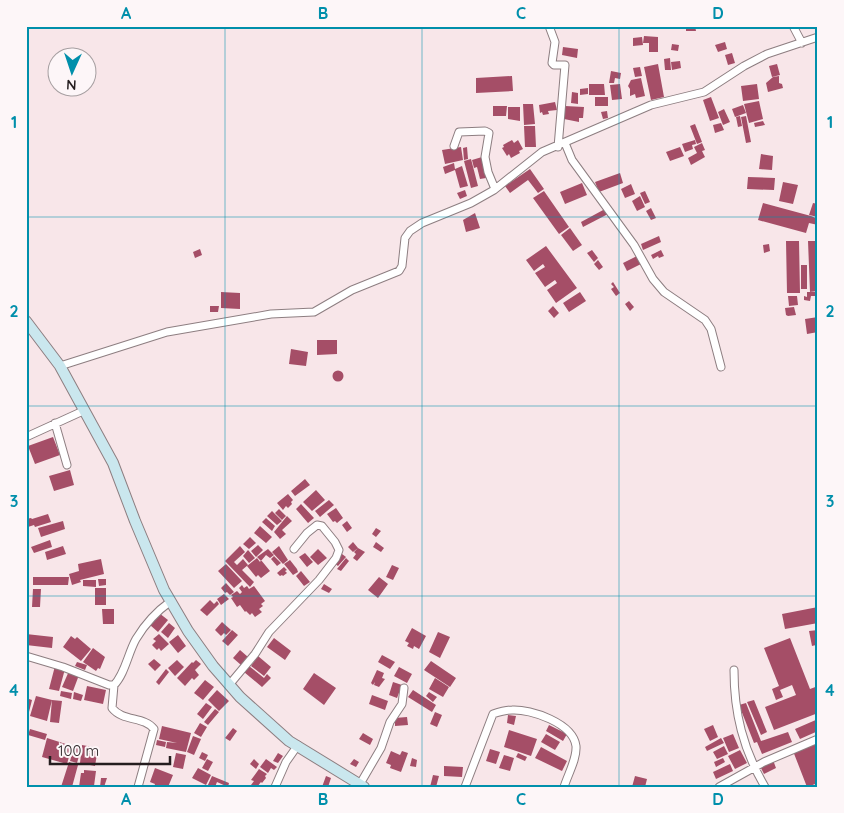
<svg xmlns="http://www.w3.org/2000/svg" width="844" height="813" font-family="Quicksand,sans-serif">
<rect width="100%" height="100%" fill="#f8e6e9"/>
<path fill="#a54e67" d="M686,26H695L696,31H686Z
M644,36L658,37V52H649V43H643Z
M642,37L643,45L633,46V38Z
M725,42L727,49L718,52L715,45Z
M672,44L679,45L678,51L671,50Z
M563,47L578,49L577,58L562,55Z
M732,53L735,63L728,65L725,55Z
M670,58L671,70H665L664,59Z
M680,61L681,68L672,70L671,62Z
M658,64L664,97L651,100L644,67Z
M777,64L780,75L772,77L769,66Z
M640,67L642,76L635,77L633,68Z
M611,71L621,73L620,79L615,78L614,83H609Z
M512,76L513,91L476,93V78Z
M779,76V83L782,84L783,88L768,92L766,83L773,77Z
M641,78L645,96L636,98L635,94L630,96V89L628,86L631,80Z
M589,84H604L605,95H589Z
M620,84L622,99L612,100L610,85Z
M757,84L759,99L743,101L741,86Z
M588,88V94L580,95V89Z
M572,92L578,93V104L571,103Z
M595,97H608V106H595Z
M711,97L719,118L710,121L703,100Z
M759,101L763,119L749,123L744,104Z
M555,102L557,110L548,111L549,114L543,115L542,112L540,113L539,105Z
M523,104H533L535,124L524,125Z
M743,105L746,113L735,117L732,109Z
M493,106H507L506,116H493Z
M565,106L584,107L583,118H579V122L564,119Z
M508,107H520V121L508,119Z
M724,109L730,122L723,125L718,112Z
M607,111L608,118L603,119L601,112Z
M740,116L742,126L738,127L736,117Z
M746,116L751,142L746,143L741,117Z
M763,121L765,125L755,127L754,123Z
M721,123L724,130L715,133L713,125Z
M695,124L702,142L697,144L690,126Z
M524,126H535L536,147H525Z
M512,140L514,143L518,140L523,149L519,151L520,153L511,158L509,154L507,156L502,148L504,147L503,145Z
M695,140L696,144L692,145L693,149L685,152L682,144Z
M702,143L705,150L702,151L705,157L691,165L688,158L697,153L694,147Z
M461,147L463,160L445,164L442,150Z
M467,147L468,159L464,160L463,148Z
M680,147L684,156L670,161L666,152Z
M761,154L773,156L772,170L759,169Z
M482,157L486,178L480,179L477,167L474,168L472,160Z
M471,159L478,186L471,188L464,161Z
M454,163L455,169L462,166L468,186L460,188L455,170L445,174L443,167Z
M530,169L544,189L538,193L528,180L510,193L505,186Z
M620,173L623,183L599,192L595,182Z
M748,177L775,178L774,190L747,189Z
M783,182L798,185L793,204L779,201Z
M582,183L587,195L565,204L560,192Z
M631,184L635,194L625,198L621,189Z
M465,190L467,196L460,199L457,193Z
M544,191L569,227L559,234L533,198Z
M645,191L650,202L645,204L640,193Z
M640,196L645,207L637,211L632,201Z
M763,203L811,216L818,219V225L809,223L806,233L758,220Z
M813,203L818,204V217L809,215Z
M651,208L656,218L651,220L646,211Z
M605,209L608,214L583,227L581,222Z
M475,213L480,228L466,232L463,220Z
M570,228L582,245L573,251L561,235Z
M659,236L661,242L643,250L641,244Z
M786,241H799L800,293H787Z
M808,241H818V291L810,292Z
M769,244L770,251L764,253L763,245Z
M546,246L577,288L556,303L547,290L557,283L555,280L545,287L535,273L545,267L543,264L534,271L526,260Z
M200,249L202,255L195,258L193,252Z
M592,250L598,258L594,262L587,253Z
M661,250L664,256L659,258L658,256L653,259L651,255Z
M637,256L641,264L627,271L623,263Z
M598,260L603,267L599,270L594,264Z
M801,265H807V289H801Z
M613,282L620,293L616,296L611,289L614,287L611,284Z
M221,292L240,293V309L221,308Z
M580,292L586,301L569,312L563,303Z
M807,292H816V296H811L810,301L804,300V296L807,297Z
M788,296H797L798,305L789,306Z
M629,301L634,307L630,311L625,304Z
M210,306H219L218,312H210Z
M553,306L559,313L554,318L548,311Z
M794,307L796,315L788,316L786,315L785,308Z
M818,317V332L807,334L805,319Z
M317,340H337V354L317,355Z
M291,349L308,352L306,366L289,364Z
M332.5 376a5.5 5.5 0 1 1 11 0a5.5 5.5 0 1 1-11 0Z
M53,437L60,455L35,464L28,446Z
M70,470L74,485L54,491L49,476Z
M305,479L310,485L295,496L291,491Z
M316,490L325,500L312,511L303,502Z
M288,494L293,500L291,502L292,504L288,508L286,506L283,510L277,503Z
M329,500L334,505L320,517L315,511Z
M301,504L314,518L308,523L296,509Z
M336,508L343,518L337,523L335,521L333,522L327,514Z
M279,509L286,516L282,520L275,513Z
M272,511L282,521L277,525L267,516Z
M48,514L51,522L35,527L34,525L28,527L26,519L31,518L32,519Z
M287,516L292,521L282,530L286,534L280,539L274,532Z
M266,518L275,526L272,531L262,522Z
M63,521L65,529L41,537L38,528Z
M347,521L352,528L347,532L342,525Z
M260,526L272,537L266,543L254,533Z
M376,528L381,531L376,537L372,534Z
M250,537L256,543L249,549L243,544Z
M50,540L52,547L34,553L31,547Z
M353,542L358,548L353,552L348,547Z
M376,542L384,548L381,552L373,547Z
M258,545L263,550L256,557L251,551Z
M63,546L66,554L47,560L45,552Z
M240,546L245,552L234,562L237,565L243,559L248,565L242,570L254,582L250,587L225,561Z
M279,546L288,560L283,564L272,552Z
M358,548L365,552L357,561L353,558L356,554L354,552Z
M268,549L274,555L270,558L266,555L261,561L257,557Z
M318,549L327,558L318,565L310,557Z
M248,550L255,558L249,563L243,556Z
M305,553L313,562L307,567L299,557Z
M342,554L346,557L338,566L334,563Z
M274,556L281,563L277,566L271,559Z
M257,558L260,562L261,560L270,571L261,578L258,575L256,577L247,566Z
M346,558L349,561L341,571L337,569Z
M101,559L104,574L80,580L81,582L72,585L69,574L79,571L78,564Z
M290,560L297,569L298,572L293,575L284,564Z
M226,564L242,581L234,588L218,571Z
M392,565L399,568L393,580L386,577Z
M284,567L287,570L285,571L287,573L283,576L282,575L280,576L277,573Z
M301,571L310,582L304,586L296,576Z
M33,577H69L68,585H33Z
M379,577L388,584L378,598L368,590Z
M98,579H106V585L99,586Z
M83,580H96V587L83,586Z
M226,583L234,592L230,595L227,592L225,593L221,588Z
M324,584L332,589L329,593L321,589Z
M242,585L244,588L247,586L249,589L254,586L265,601L261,604L263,606L259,609L262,612L255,617L252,613L250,615L246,611L245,612L240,605L237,607L231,598L233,597L231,595L237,591L240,594L242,592L239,588Z
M95,588H106V605H95Z
M33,589H41L40,607H32Z
M224,594L229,599L221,605L217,599Z
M210,600L214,604L217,601L219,604L207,616L200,610Z
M818,607V623L785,629L782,614Z
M102,609H114V624H103Z
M159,613L168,620L158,632L150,625Z
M222,622L231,630L226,635L224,633L221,636L215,630Z
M169,623L175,628L168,638L161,632Z
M412,628L426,636L419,649L414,646L413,649L407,646L409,643L405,641Z
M232,630L238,635L228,646L222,641Z
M818,630V649H817L816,645L812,646L809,631Z
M438,632L450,637L440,658L429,652Z
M26,634L53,637L52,648L26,645Z
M159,634L169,644L161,651L159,648L157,650L152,645L156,641L153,639Z
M178,635L186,646L178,653L169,642Z
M71,636L75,639L77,637L91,649L81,661L63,647Z
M274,638L291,651L285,660L267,647Z
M790,638L810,689L818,686V713L774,730L765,707L796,695L792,685L780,690L783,697L776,700L772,689L779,686L764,648Z
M93,648L105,657L100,669L98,668L96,671L83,662Z
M240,650L248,657L241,665L233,658Z
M382,655L395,662L390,669L378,662Z
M258,656L271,667L264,676L251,666Z
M154,659L161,665L155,671L148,664Z
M177,660L184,667L175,676L168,668Z
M196,660L201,664L195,670L199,675L194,680L192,678L185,686L177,678L192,662L193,663Z
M431,661L456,678L450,687L424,670Z
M77,662L87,665L85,670L75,666Z
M55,666L65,669L59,691L49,689Z
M249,666L264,678L267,674L271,678L262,687L244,672Z
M399,667L412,674L407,683L394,676Z
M166,669L169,672L159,685L156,682Z
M377,670L384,673L382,678L385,679L379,687L374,685L375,682L373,685L371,683Z
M69,671L79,675L73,691L62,687Z
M314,673L336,688L324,705L303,689Z
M435,678L449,687L443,697L429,689Z
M205,680L214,687L203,700L194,693Z
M393,682L402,685L397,698L389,695Z
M87,686L106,690L103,704L84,700Z
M217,690L229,701L219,711L208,700Z
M413,690L436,705L432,712L408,697Z
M61,691L72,693L71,699L60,696Z
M74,692L83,695L81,701L73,699Z
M429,692L437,697L433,702L426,696Z
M372,695L388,701L385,710L369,704Z
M36,696L52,700L47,721L30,716Z
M26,698L32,700L29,712L26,711Z
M52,700L62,701L59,723L50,722Z
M754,700L767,732L761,735L747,702Z
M206,703L212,707L203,719L197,714Z
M746,703L761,741L788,732L792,742L762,754L757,742L754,743L739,705Z
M215,709L219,712L208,725L204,722Z
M435,712L442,715L437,727L430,724Z
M508,715L516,716L514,725L507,723Z
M407,717L408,725L395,726V718Z
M818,719V731L800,739L795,729Z
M200,723L207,727L201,737L194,733Z
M549,725L567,734L563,741L546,731Z
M713,725L718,737L710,741L704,729Z
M162,726L191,733L186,752L166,748L167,742L177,743L159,739Z
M233,728L237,731L230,741L225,738Z
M30,729L47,734L45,740L28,735Z
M509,730L537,739L531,756L504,747Z
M363,733L373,739L370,745L359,739Z
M546,734L560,742L555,750L541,742Z
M733,734L739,748L729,752L723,738Z
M193,736L201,739L194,755L187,752Z
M47,738L72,746L67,764L42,757Z
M721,738L724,743L707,751L705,747Z
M157,740L166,742L165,747L156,745Z
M818,741V783L807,787L793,751Z
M82,745L98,748L95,766L80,763Z
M724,746L728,754L717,759L713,752Z
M74,747L81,749L77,763L70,761Z
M541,747L567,761L562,771L535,758Z
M490,749L500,752L496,764L486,761Z
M740,750L747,763L735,769L728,756Z
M391,751L400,755L402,751L408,753L401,772L390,768L391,765L386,763Z
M202,752L208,755L205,761L199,758Z
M176,753L186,755L183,769L173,767Z
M278,753L283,756L278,763L273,761Z
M518,753L527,757L525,761L516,757Z
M504,755L514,758L510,771L499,768Z
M412,758L417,760L416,767L410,766Z
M723,758L725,762L716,767L714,762Z
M207,759L213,762L208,771L202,768Z
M254,759L259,764L256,769L250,764Z
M266,759L277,767L274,770L271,768L268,773L260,767Z
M354,759L359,762L356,767L350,764Z
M773,760L776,768L764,774L760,766Z
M69,762L78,765L72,787H61Z
M730,764L733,771L716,779L713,772Z
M444,766L463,767L462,777L444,776Z
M155,768L173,775L168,787H154L155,784L150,782Z
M198,768L211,775L206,785L192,778Z
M259,769L267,774L265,776L266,778L262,783L261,782L257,787H253L251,785L254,781L251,780Z
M84,770L96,771L94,786L79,787L81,773H84Z
M433,775L439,776L436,787H430Z
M212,776L229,783L228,787L217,782L215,787H207Z
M326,776L331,778L328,787H322Z
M635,776L647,779L645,787H632Z
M101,778H107L104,787H100Z"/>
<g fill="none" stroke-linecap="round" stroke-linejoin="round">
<defs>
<path id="street" d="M549,26L555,42L552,63L554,65H565L558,147
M793,26L802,43
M565,143L572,160L634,245L653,279L664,292L705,320L711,329L721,367
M454,146L459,132L485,131L489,133L485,157L488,172L495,189
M60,366L167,332L271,314L314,312L352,290L399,271L402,266L405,238L410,231L422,223L471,203L494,190L542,152L651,105L704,92L744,66L767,54L818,37
M55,423L67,465
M26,437L83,411
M26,656L63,667L109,685H114C125,674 128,653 136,639C145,624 157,611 171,601
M734,670C734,713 743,749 765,787
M114,685L112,708C123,722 144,716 154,729L138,787
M229,685L255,654L269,632L319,580L336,558L339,550L335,542L322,526L317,525L307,533L294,549
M360,784L381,748L390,722L402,704L404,688
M275,787L286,762L298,745
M465,787L493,714C499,712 505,710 512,710C531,709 573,723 576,746C577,759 568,774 564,787
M719,787L764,762L818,739"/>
<path id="secondary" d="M26,321L60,366L113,463L135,521L164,590L188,631L213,666L240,697L289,741L364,787"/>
</defs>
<use href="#street" stroke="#8d7e81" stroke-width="9"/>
<use href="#secondary" stroke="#8d7e81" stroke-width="12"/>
<use href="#street" stroke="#fff" stroke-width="7"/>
<use href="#secondary" stroke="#cae7ee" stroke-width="10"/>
</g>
<path fill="none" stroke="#008fab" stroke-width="1" stroke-opacity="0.55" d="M225,26V787M422,26V787M619,26V787M26,217H818M26,406H818M26,596H818"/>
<rect width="844" height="813" fill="none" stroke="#fdf6f8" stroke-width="55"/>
<g transform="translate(72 72) rotate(183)"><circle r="24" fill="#fdf6f8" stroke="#a69fa1"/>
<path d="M0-4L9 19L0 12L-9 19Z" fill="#008fab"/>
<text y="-8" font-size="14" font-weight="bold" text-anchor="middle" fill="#241d1f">N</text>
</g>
<path d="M50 756v8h120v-8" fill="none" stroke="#241d1f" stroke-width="2.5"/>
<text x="58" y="756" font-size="15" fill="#241d1f" stroke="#fdf6f8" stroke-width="4" paint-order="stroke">100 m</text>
<rect x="28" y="28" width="788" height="758" fill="none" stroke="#008fab" stroke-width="2"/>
<g font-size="16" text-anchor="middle" font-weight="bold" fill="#008fab">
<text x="126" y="19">A</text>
<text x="323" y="19">B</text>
<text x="521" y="19">C</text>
<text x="718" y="19">D</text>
<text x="14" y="128">1</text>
<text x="830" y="128">1</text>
<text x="14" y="317">2</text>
<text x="830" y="317">2</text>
<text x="14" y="507">3</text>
<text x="830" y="507">3</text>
<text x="14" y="696">4</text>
<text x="830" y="696">4</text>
<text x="126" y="805">A</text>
<text x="323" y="805">B</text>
<text x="521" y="805">C</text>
<text x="718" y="805">D</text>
</g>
</svg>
